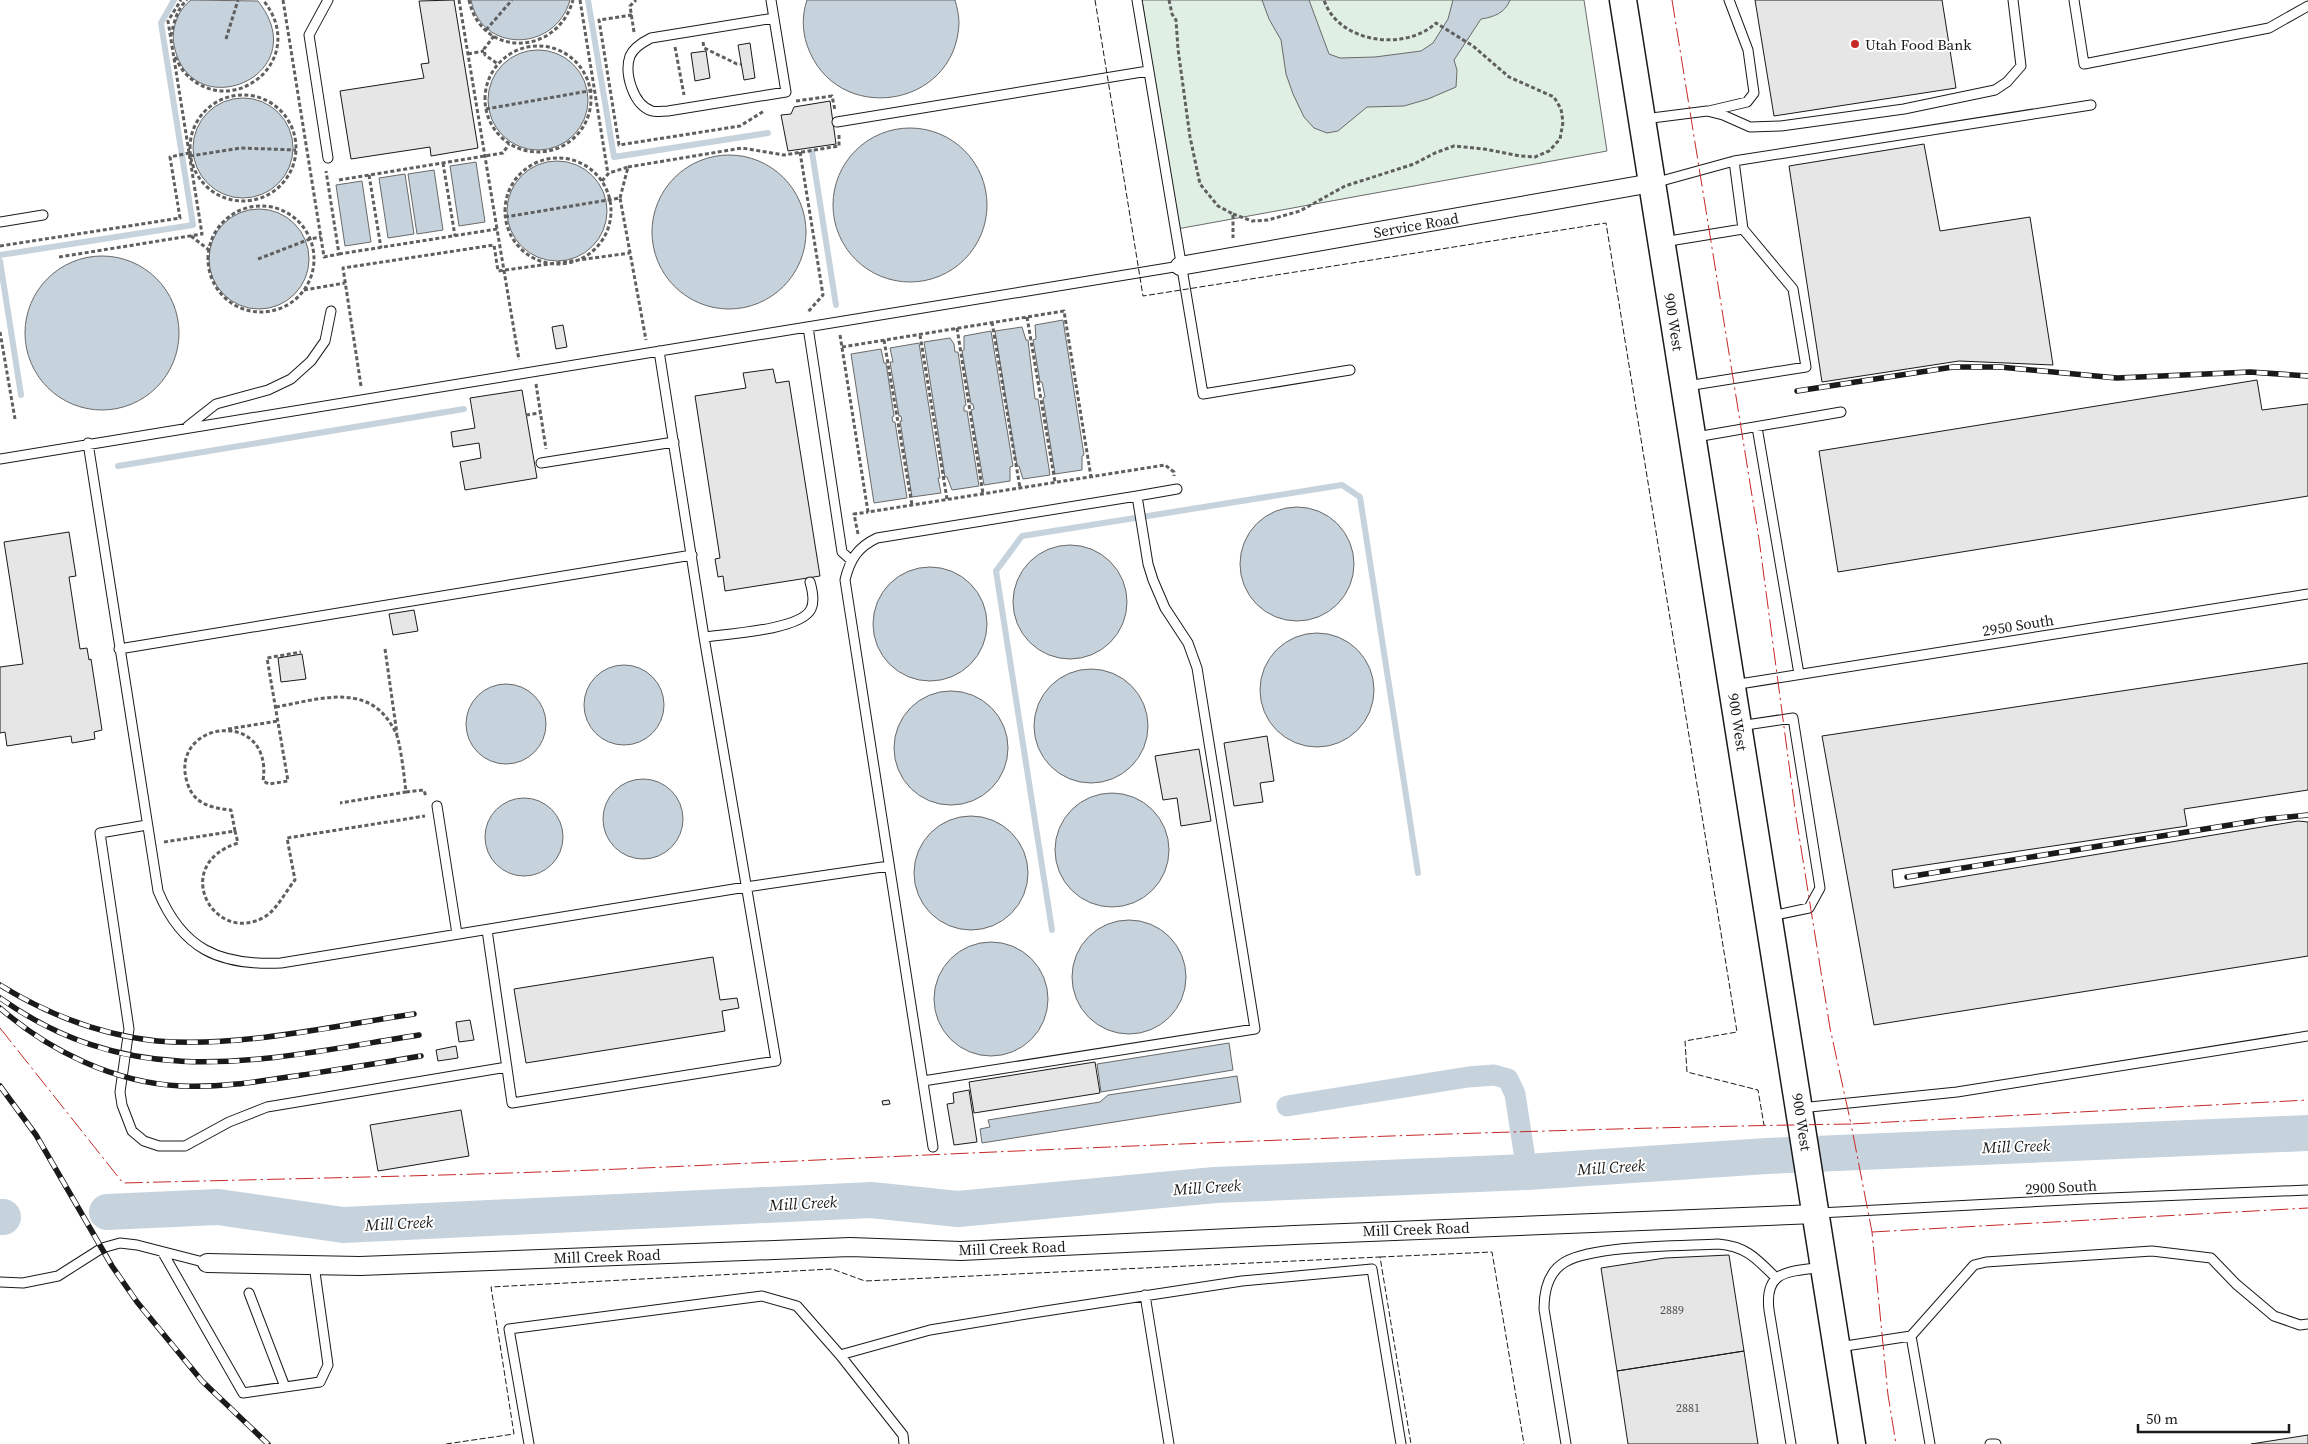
<svg xmlns="http://www.w3.org/2000/svg" width="2308" height="1444" font-family="'Source Serif 4',serif">
<rect width="100%" height="100%" fill="#fff"/>
<path fill="#e0efe3" stroke="#6a6a6a" d="M1142,0H1584L1607,151L1177,229Z"/>
<path fill="#c6d2dc" stroke="#6a6a6a" d="M191,0L258,1C317,76 190,128 174,45C171,28 178,10 191,0Z
M471,0H570C555,53 481,53 471,0Z
M807,0H955C957,7 959,15 959,23C956,109 835,127 807,45C802,30 802,15 807,0Z
M1262,0H1309L1329,54L1340,58L1375,57L1421,51L1433,43L1448,19L1453,0H1510C1505,13 1494,17 1481,19L1454,60L1457,70L1456,87L1428,99L1404,106L1367,107L1338,131L1327,133L1314,128L1304,117L1293,94L1286,74L1281,40L1269,19Z
M488 100a50 50 0 1 1 100 0a50 50 0 1 1-100 0Z
M193 148a50 50 0 1 1 100 0a50 50 0 1 1-100 0Z
M833 205a77 77 0 1 1 154 0a77 77 0 1 1-154 0Z
M652 232a77 77 0 1 1 154 0a77 77 0 1 1-154 0Z
M507 211a50 50 0 1 1 100 0a50 50 0 1 1-100 0Z
M476,162L485,222L459,226L450,166Z
M434,170L443,230L417,234L408,174Z
M405,174L414,234L388,238L379,178Z
M362,181L371,242L345,246L336,185Z
M209 259a50 50 0 1 1 100 0a50 50 0 1 1-100 0Z
M25 333a77 77 0 1 1 154 0a77 77 0 1 1-154 0Z
M1063,320L1084,455L1082,456V470L1055,474L1043,398L1045,397L1042,382H1040L1033,340L1036,339L1035,325Z
M1022,327L1026,340H1028L1035,399H1038L1050,475L1023,479L1019,466H1017L995,331Z
M991,331L1013,466L1010,467V481L984,485L971,410L974,409L973,404H971L962,351L964,350V336Z
M950,338L954,344L955,352H958L966,405L964,406V411H967L979,486L952,490L947,477H945L924,342Z
M919,343L940,478H938L941,493L912,497L900,421H902L901,416H899L890,362H893L890,348Z
M881,349L884,363H886L894,416L892,417L893,422H895L907,498L874,503L851,354Z
M1240 564a57 57 0 1 1 114 0a57 57 0 1 1-114 0Z
M1013 602a57 57 0 1 1 114 0a57 57 0 1 1-114 0Z
M873 624a57 57 0 1 1 114 0a57 57 0 1 1-114 0Z
M1260 690a57 57 0 1 1 114 0a57 57 0 1 1-114 0Z
M584 705a40 40 0 1 1 80 0a40 40 0 1 1-80 0Z
M1034 726a57 57 0 1 1 114 0a57 57 0 1 1-114 0Z
M466 724a40 40 0 1 1 80 0a40 40 0 1 1-80 0Z
M894 748a57 57 0 1 1 114 0a57 57 0 1 1-114 0Z
M603 819a40 40 0 1 1 80 0a40 40 0 1 1-80 0Z
M1055 850a57 57 0 1 1 114 0a57 57 0 1 1-114 0Z
M485 837a39 39 0 1 1 78 0a39 39 0 1 1-78 0Z
M914 873a57 57 0 1 1 114 0a57 57 0 1 1-114 0Z
M1072 977a57 57 0 1 1 114 0a57 57 0 1 1-114 0Z
M934 999a57 57 0 1 1 114 0a57 57 0 1 1-114 0Z
M1229,1043L1233,1070L1101,1092L1097,1064Z
M1237,1076L1241,1102L982,1143L980,1129L990,1127L988,1120L1100,1102L1108,1095Z"/>
<g fill="none" stroke-linecap="round" stroke-linejoin="round">
<path stroke="#c6d2dc" stroke-width="6" d="M588,0L614,157L768,133
M812,152L836,305
M0,255L193,225L161,23L174,0
M0,261L21,395
M118,466L464,409
M1052,930L996,571L1022,536L1342,485L1360,497L1418,873"/>
<path stroke="#c6d2dc" stroke-width="21" d="M1287,1106L1468,1077L1494,1075L1508,1079L1515,1094L1527,1172"/>
<path stroke="#c6d2dc" stroke-width="36" d="M107,1212L218,1207L343,1225L871,1200L958,1209L1215,1185L1527,1172L1767,1156L2308,1133
M0,1217H3"/>
</g>
<path fill="#e6e6e6" stroke="#1a1a1a" d="M454,0L478,148L431,156L430,147L351,159L340,91L424,78L421,64L429,63L419,1Z
M1755,0H1942L1956,88L1774,116Z
M750,43L755,78L744,80L738,45Z
M706,51L710,78L695,81L691,53Z
M830,101L836,144L788,151L781,115L791,114L794,107Z
M1924,144L1940,231L2030,217L2053,365L1959,361L1822,382L1789,166Z
M563,325L567,347L556,349L552,327Z
M773,369L776,383L789,381L820,576L725,591L723,576L718,577L715,559L720,558L695,396L746,388L743,373Z
M2257,380L2262,410L2308,404V496L1838,572L1819,451Z
M522,390L537,478L465,490L460,462L481,458L479,443L453,447L451,432L475,428L470,398Z
M69,532L76,576L69,577L80,649L87,648L89,660L91,659L102,730L94,732L95,739L72,743L71,736L7,746L5,732L0,733V667L23,664L4,542Z
M414,610L418,631L393,635L389,614Z
M302,654L306,679L281,682L278,658Z
M2308,663V790L2184,809L2187,826L1892,870L1894,888L2298,821L2308,822V956L1874,1025L1822,736Z
M1267,736L1274,781L1260,783L1263,802L1234,806L1224,743Z
M1199,749L1211,821L1181,826L1177,798L1163,800L1155,756Z
M713,957L720,1000L737,998L739,1008L722,1011L725,1031L526,1063L514,989Z
M470,1020L474,1040L459,1042L456,1022Z
M456,1046L458,1058L438,1061L436,1050Z
M1095,1062L1100,1093L974,1113L969,1082Z
M969,1090L977,1142L954,1145L947,1104L954,1103L953,1093Z
M889,1100L890,1104L883,1105L882,1101Z
M461,1110L469,1156L378,1171L370,1125Z
M1729,1255L1744,1351L1617,1371L1601,1268L1665,1258Z
M1744,1351L1758,1444H1628L1617,1371Z
M2308,1435V1444H2251Z"/>
<g fill="none" stroke-linecap="round" stroke-linejoin="round">
<defs>
<path id="lane" d="M328,0L309,35L328,158
M771,0L786,92L668,111C663,111 656,112 652,111C633,105 624,73 630,56C634,47 643,42 651,38L774,18
M1137,0L1203,394L1350,370
M2074,0L2084,64L2269,28L2308,6
M1709,111L1747,102L1754,93L1748,50L1729,0
M1644,119L1707,111L1723,115L1750,127L1781,126L1904,109L1995,90L2007,82L2021,66L2013,0
M837,122L1148,71
M1654,183L1734,161L2091,105
M0,222L43,215
M1663,242L1743,229L1734,161
M808,327L842,552L851,560
M1687,386L1806,367L1793,289L1743,229
M188,426L216,404L268,390L291,379L311,361L325,341L331,311
M1757,427L1799,674
M1696,437L1841,412
M88,443L158,891C182,949 219,966 281,963L746,887L889,866
M0,459L1180,266
M541,463L674,442
M704,637C727,634 801,630 811,609C815,601 812,589 810,582
M119,649L692,555
M1733,685L2308,594
M1739,726L1793,718L1820,888L1809,908L1771,916
M437,806L457,934
M147,825L100,833L129,1029L120,1092L122,1105L132,1131L144,1141L159,1146H185L229,1122L267,1107L507,1067
M487,930L512,1103L776,1061L704,637L659,351
M923,1081L1255,1029L1197,668L1188,643L1165,608L1153,580L1148,564L1137,496L1177,489
M1800,1108L1957,1092L2308,1036
M933,1147L845,580C850,559 858,547 877,538L1137,496
M1819,1213L2085,1199L2308,1190
M163,1253L243,1393L320,1382L328,1365L314,1265
M0,1282L23,1283L58,1276L102,1248L120,1243L137,1245L207,1263
M249,1293L285,1387
M1145,1295L1169,1444
M1911,1336L1974,1265L1986,1262L2152,1251L2211,1258L2236,1284L2274,1316L2300,1325L2308,1324
M1839,1347L1911,1336L1930,1444
M840,1355L930,1330L1039,1312L1242,1281L1372,1269L1401,1444
M529,1444L509,1329L762,1296L797,1306L840,1355L903,1435L904,1444
M1566,1444L1544,1309C1544,1291 1548,1272 1565,1262C1595,1245 1681,1246 1718,1244C1746,1246 1757,1259 1776,1278
M1791,1444L1769,1310C1764,1269 1790,1272 1822,1267
M1990,1444H1996"/>
<path id="street" d="M1180,266L1652,183
M207,1263L360,1266L850,1247L961,1251L1294,1235L1816,1214"/>
<path id="secondary" d="M1623,0L1852,1444"/>
</defs>
<use href="#lane" stroke="#1a1a1a" stroke-width="11"/>
<use href="#street" stroke="#1a1a1a" stroke-width="20"/>
<use href="#secondary" stroke="#1a1a1a" stroke-width="29"/>
<path stroke="#5f5f5f" stroke-width="3" stroke-dasharray="4 2.5" stroke-linecap="butt" d="M283,0L324,257L339,254L326,171
M459,0L497,229
M469,0C481,58 557,57 573,0
M580,0L608,174
M1169,0L1172,14L1176,20L1178,49L1190,137L1200,184L1218,206L1233,214V238
M632,15L599,20L619,145L740,126L764,111
M486,30L512,0
M634,32L630,6L636,0
M171,36C174,22 177,9 187,0
M494,36L484,49L485,55L498,64
M226,39L238,0
M703,42L704,48L737,64H741
M485 99a53 53 0 1 1 106 0a53 53 0 1 1-106 0Z
M675,47L684,95
M468,54L484,51
M175,57C178,62 181,69 185,73C232,123 311,59 263,0
M190 148a53 53 0 1 1 106 0a53 53 0 1 1-106 0Z
M796,101L832,96L835,110
M800,152L823,295L807,313
M190,156L241,148L296,150
M505 211a53 53 0 1 1 106 0a53 53 0 1 1-106 0Z
M443,163L455,236
M628,167L742,148L784,155L839,146V135
M369,175L381,248
M339,180L503,153L509,144
M602,181L609,173L628,167L620,198
M208 259a53 53 0 1 1 106 0a53 53 0 1 1-106 0Z
M1233,214L1252,221L1268,220L1300,211L1345,186L1414,164L1435,153L1454,146L1484,149L1520,156L1535,157L1549,151L1560,139L1563,122L1561,109L1554,97L1509,77L1473,46L1436,23C1405,52 1338,43 1324,0
M505,217L620,198L646,340
M191,236L209,250
M0,246L180,218L170,157L189,153
M339,254L497,229L519,360
M59,257L202,234L168,21L181,0
M258,259L310,239L321,237
M304,290L345,283
M1027,317L1055,482
M992,322L1020,488
M957,328L983,494
M0,332L15,419
M840,335L868,512L1165,465L1174,472V476
M920,335L947,499
M884,340L912,505
M842,347L1064,311L1091,477
M536,384L546,449
M361,386L343,268L494,245L498,271L630,253
M526,415L540,413
M858,534L854,514L868,512
M385,649L397,734
M276,707C311,701 358,684 385,716C390,722 396,731 398,739C402,756 404,775 406,792L340,803
M228,729L278,721
M406,792L424,790L426,797
M235,831L231,810C213,808 195,805 188,785C165,721 274,706 263,781L269,784L288,781L267,658L301,652
M164,842L235,831L238,843C168,865 215,948 266,916C277,909 286,891 295,880L287,838L425,816"/>
<use href="#lane" stroke="#fff" stroke-width="9"/>
<use href="#street" stroke="#fff" stroke-width="18"/>
<use href="#secondary" stroke="#fff" stroke-width="26"/>
<defs>
<path id="rail" d="M1797,391L1953,367H2000L2117,378L2250,372L2308,376
M1907,877L2267,819L2308,815
M0,985C47,1014 101,1035 157,1041C238,1048 333,1026 414,1014
M0,998C137,1095 266,1059 419,1035
M0,1008C49,1051 115,1083 181,1086C221,1088 262,1081 302,1075C341,1069 381,1063 421,1056
M0,1086L36,1135L112,1266L137,1302L202,1381L268,1444"/>
</defs>
<use href="#rail" stroke="#1a1a1a" stroke-width="5.5"/>
<use href="#rail" stroke="#fff" stroke-width="4" stroke-dasharray="11" stroke-linecap="butt"/>
<path stroke="#5f5f5f" stroke-width="3" stroke-dasharray="4 2.5" stroke-linecap="butt" d="M486,109L594,90"/>
<path stroke="#1a1a1a" stroke-width="1" stroke-dasharray="6 2.5" stroke-linecap="butt" d="M1095,0L1143,296L1606,223L1737,1032L1685,1041L1687,1072L1758,1090L1764,1125
M1380,1257L1492,1252L1524,1444
M446,1444L514,1434L491,1287L832,1269L865,1281L1380,1257L1411,1444"/>
<path stroke="#c62828" stroke-width="1" stroke-dasharray="18 4 2.5 4" stroke-linecap="butt" d="M1672,0L1759,539L1796,817L1830,1028L1851,1124L2308,1100
M0,1028L123,1183C311,1178 500,1175 688,1166C1075,1148 1463,1130 1851,1124L1872,1232L1888,1395L1896,1444
M1872,1232L2308,1208"/>
</g>
<circle fill="#c62828" stroke="#fff" stroke-width="2" cx="1855" cy="44" r="5"/>
<g text-anchor="middle" dominant-baseline="central" stroke-width="4" stroke-linejoin="round" paint-order="stroke">
<g font-size="12" fill="#4d4d4d">
<text x="1672" y="1310">2889</text>
<text x="1688" y="1408">2881</text>
</g>
<g font-size="15" fill="#1a1a1a" stroke="#fff" text-anchor="start">
<text x="1865" y="44">Utah Food Bank</text>
</g>
<g font-size="15" fill="#1a1a1a" stroke="#fff">
<text transform="translate(1416 225) rotate(-10)">Service Road</text>
<text transform="translate(1674 322) rotate(81)">900 West</text>
<text transform="translate(2018 625) rotate(-9)">2950 South</text>
<text transform="translate(1738 722) rotate(81)">900 West</text>
<text transform="translate(1802 1122) rotate(81)">900 West</text>
<text transform="translate(2061 1187) rotate(-3)">2900 South</text>
<text transform="translate(1416 1229) rotate(-2)">Mill Creek Road</text>
<text transform="translate(1012 1248) rotate(-2)">Mill Creek Road</text>
<text transform="translate(607 1256) rotate(-2)">Mill Creek Road</text>
</g>
<g font-size="16" font-style="italic" fill="#1a1a1a" stroke="#fff">
<text transform="translate(2016 1146) rotate(-2)">Mill Creek</text>
<text transform="translate(1611 1167) rotate(-4)">Mill Creek</text>
<text transform="translate(1207 1187) rotate(-4)">Mill Creek</text>
<text transform="translate(803 1203) rotate(-3)">Mill Creek</text>
<text transform="translate(399 1223) rotate(-3)">Mill Creek</text>
</g>
</g>
<path d="M2138 1424v8h151v-8" fill="none" stroke="#1a1a1a" stroke-width="2.5"/>
<text x="2146" y="1424" font-size="15" fill="#1a1a1a" stroke="#ffffff" stroke-width="4" paint-order="stroke">50 m</text>
</svg>
